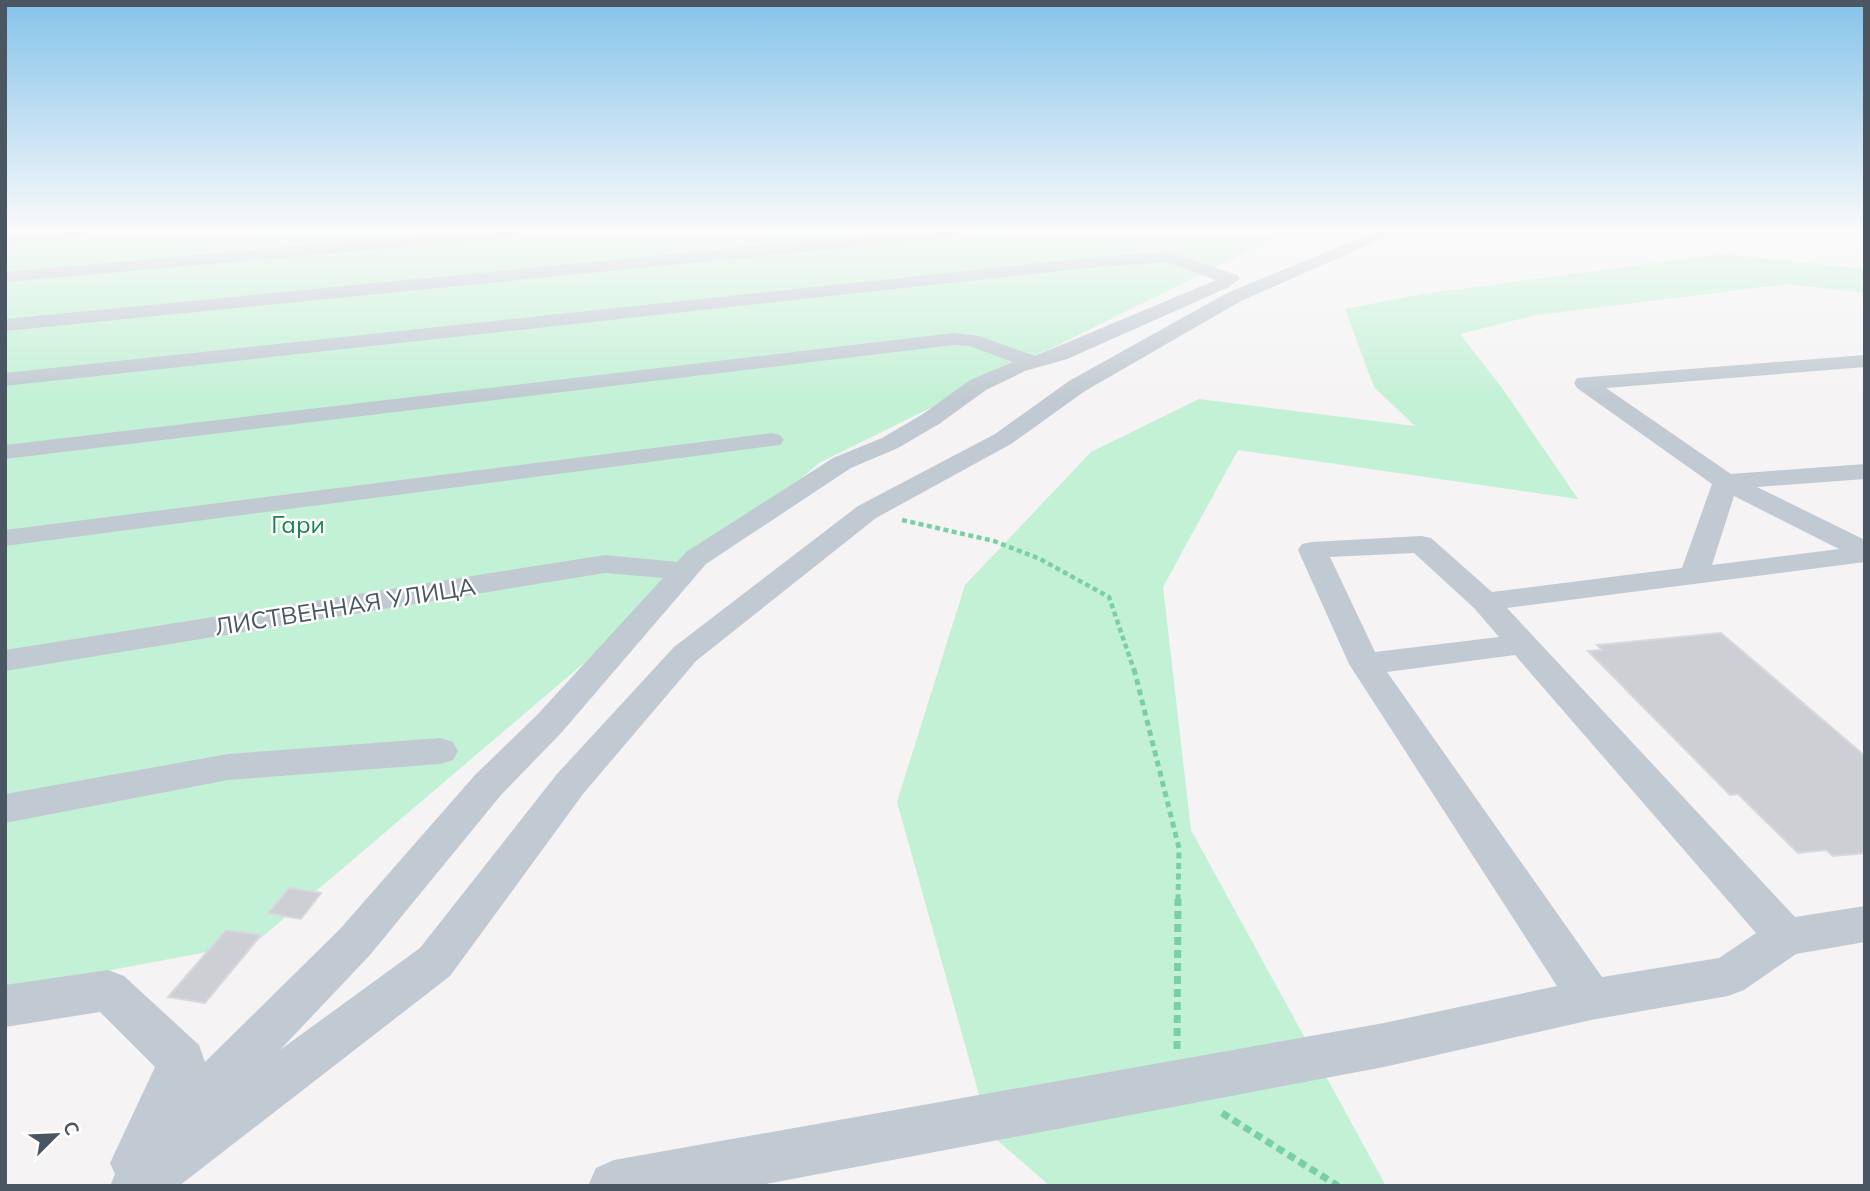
<svg xmlns="http://www.w3.org/2000/svg" width="1870" height="1191" font-family="Mulish,sans-serif">
<rect width="100%" height="100%" fill="#f5f3f3"/>
<path fill="#c3f1d5" d="M5,232H1287L819,463L255,943L5,990Z
M1722,254L1865,269V293L1789,284L1536,315L1460,334L1502,388L1578,499L1238,450L1163,587L1191,830L1386,1186H1050L990,1134L897,802L965,585L1091,452L1199,399L1415,426L1374,387L1345,309L1422,294Z"/>
<path fill="#cdcfd5" stroke="#d7d9de" stroke-width="2" d="M1721,633L1865,756V853L1833,856L1826,850L1798,853L1738,794L1730,795L1588,651L1602,650L1597,645Z
M289,888L321,893L301,919L268,913Z
M226,930L261,935L205,1003L168,997Z"/>
<g fill="none" stroke-linecap="round" stroke-linejoin="round">
<path stroke="#7ad0a6" stroke-width="4.5" stroke-dasharray="5 3.5" stroke-linecap="butt" d="M902,520L994,541L1040,559L1109,597L1134,670"/>
<path stroke="#7ad0a6" stroke-width="5" stroke-dasharray="6 4.5" stroke-linecap="butt" d="M1134,669L1179,848L1178,900"/>
<path stroke="#7ad0a6" stroke-width="7" stroke-dasharray="8 5" stroke-linecap="butt" d="M1177,1049L1178,899
M1222,1113L1338,1186"/>
<path fill="#c1cad2" fill-rule="evenodd" d="M87,232L79,237L5,243V233Z
M459,232H525L517,237L5,282V272Z
M901,232H961L953,237L5,331V319Z
M1375,232H1397L1241,301L1085,391L1011,444L876,518L696,661L583,794L450,976L179,1186H110L115,1174L110,1163L155,1067L100,1012L5,1027V985L108,970L124,976L199,1045L205,1062L340,929L475,775L538,714L663,578L605,573L5,671V650L605,555L677,562L686,552L833,458L882,438L923,414L970,380L1013,362L969,346L954,345L5,459V445L954,333L979,336L1035,356L1216,280L1167,262L1097,267L5,386V373L1097,257L1169,252L1237,275L1240,279L1227,288L1067,359L1025,371L986,390L939,424L898,448L851,468L706,564L562,732L501,795L370,955L280,1050L420,948L557,774L674,647L858,506L995,434L1069,381L1227,293Z
M1865,355V367L1606,388L1731,474L1865,464V479L1757,487L1865,540V562L1507,608L1795,917L1865,906V942L1796,954L1744,990L1728,996L1591,1020L1384,1067L756,1186H588L596,1168L614,1160L1384,1023L1557,986L1349,664L1298,550L1302,544L1312,542L1421,536L1431,538L1492,592L1682,568L1712,484L1577,388L1574,383L1577,378ZM1734,496L1839,549L1712,565ZM1414,553L1474,608L1499,637L1375,652L1330,557ZM1515,655L1756,933L1719,958L1602,977L1387,672Z
M772,433L780,435L784,440L780,445L5,546V530Z
M440,738L453,742L458,751L453,760L440,764L228,780L5,823V794L228,754Z"/>
</g>
<linearGradient id="sky" x2="0" y2="1"><stop stop-color="#85c3ea"/><stop offset="0.58" stop-color="#fafafa"/><stop offset="1" stop-color="#fafafa" stop-opacity="0"/></linearGradient>
<rect width="1870" height="399" fill="url(#sky)"/>
<g text-anchor="middle" dominant-baseline="central" stroke-width="5" stroke-linejoin="round" paint-order="stroke">
<g font-size="24" fill="#17864f" stroke="#fff">
<text x="298" y="524">Гари</text>
</g>
<g font-size="24" fill="#4a5661" stroke="#fff">
<text transform="translate(345 606) rotate(-9)">ЛИСТВЕННАЯ УЛИЦА</text>
</g>
</g>
<rect width="1870" height="1191" fill="none" stroke="#4a5661" stroke-width="14"/>
<g transform="translate(56 1135) rotate(66)" stroke="#ffffff" stroke-width="5" paint-order="stroke">
<path d="M0-5L12 26L0 18L-12 26Z" fill="#4a5661"/>
<text y="-10" font-size="19" font-weight="bold" text-anchor="middle" fill="#4a5661">С</text>
</g>
</svg>
